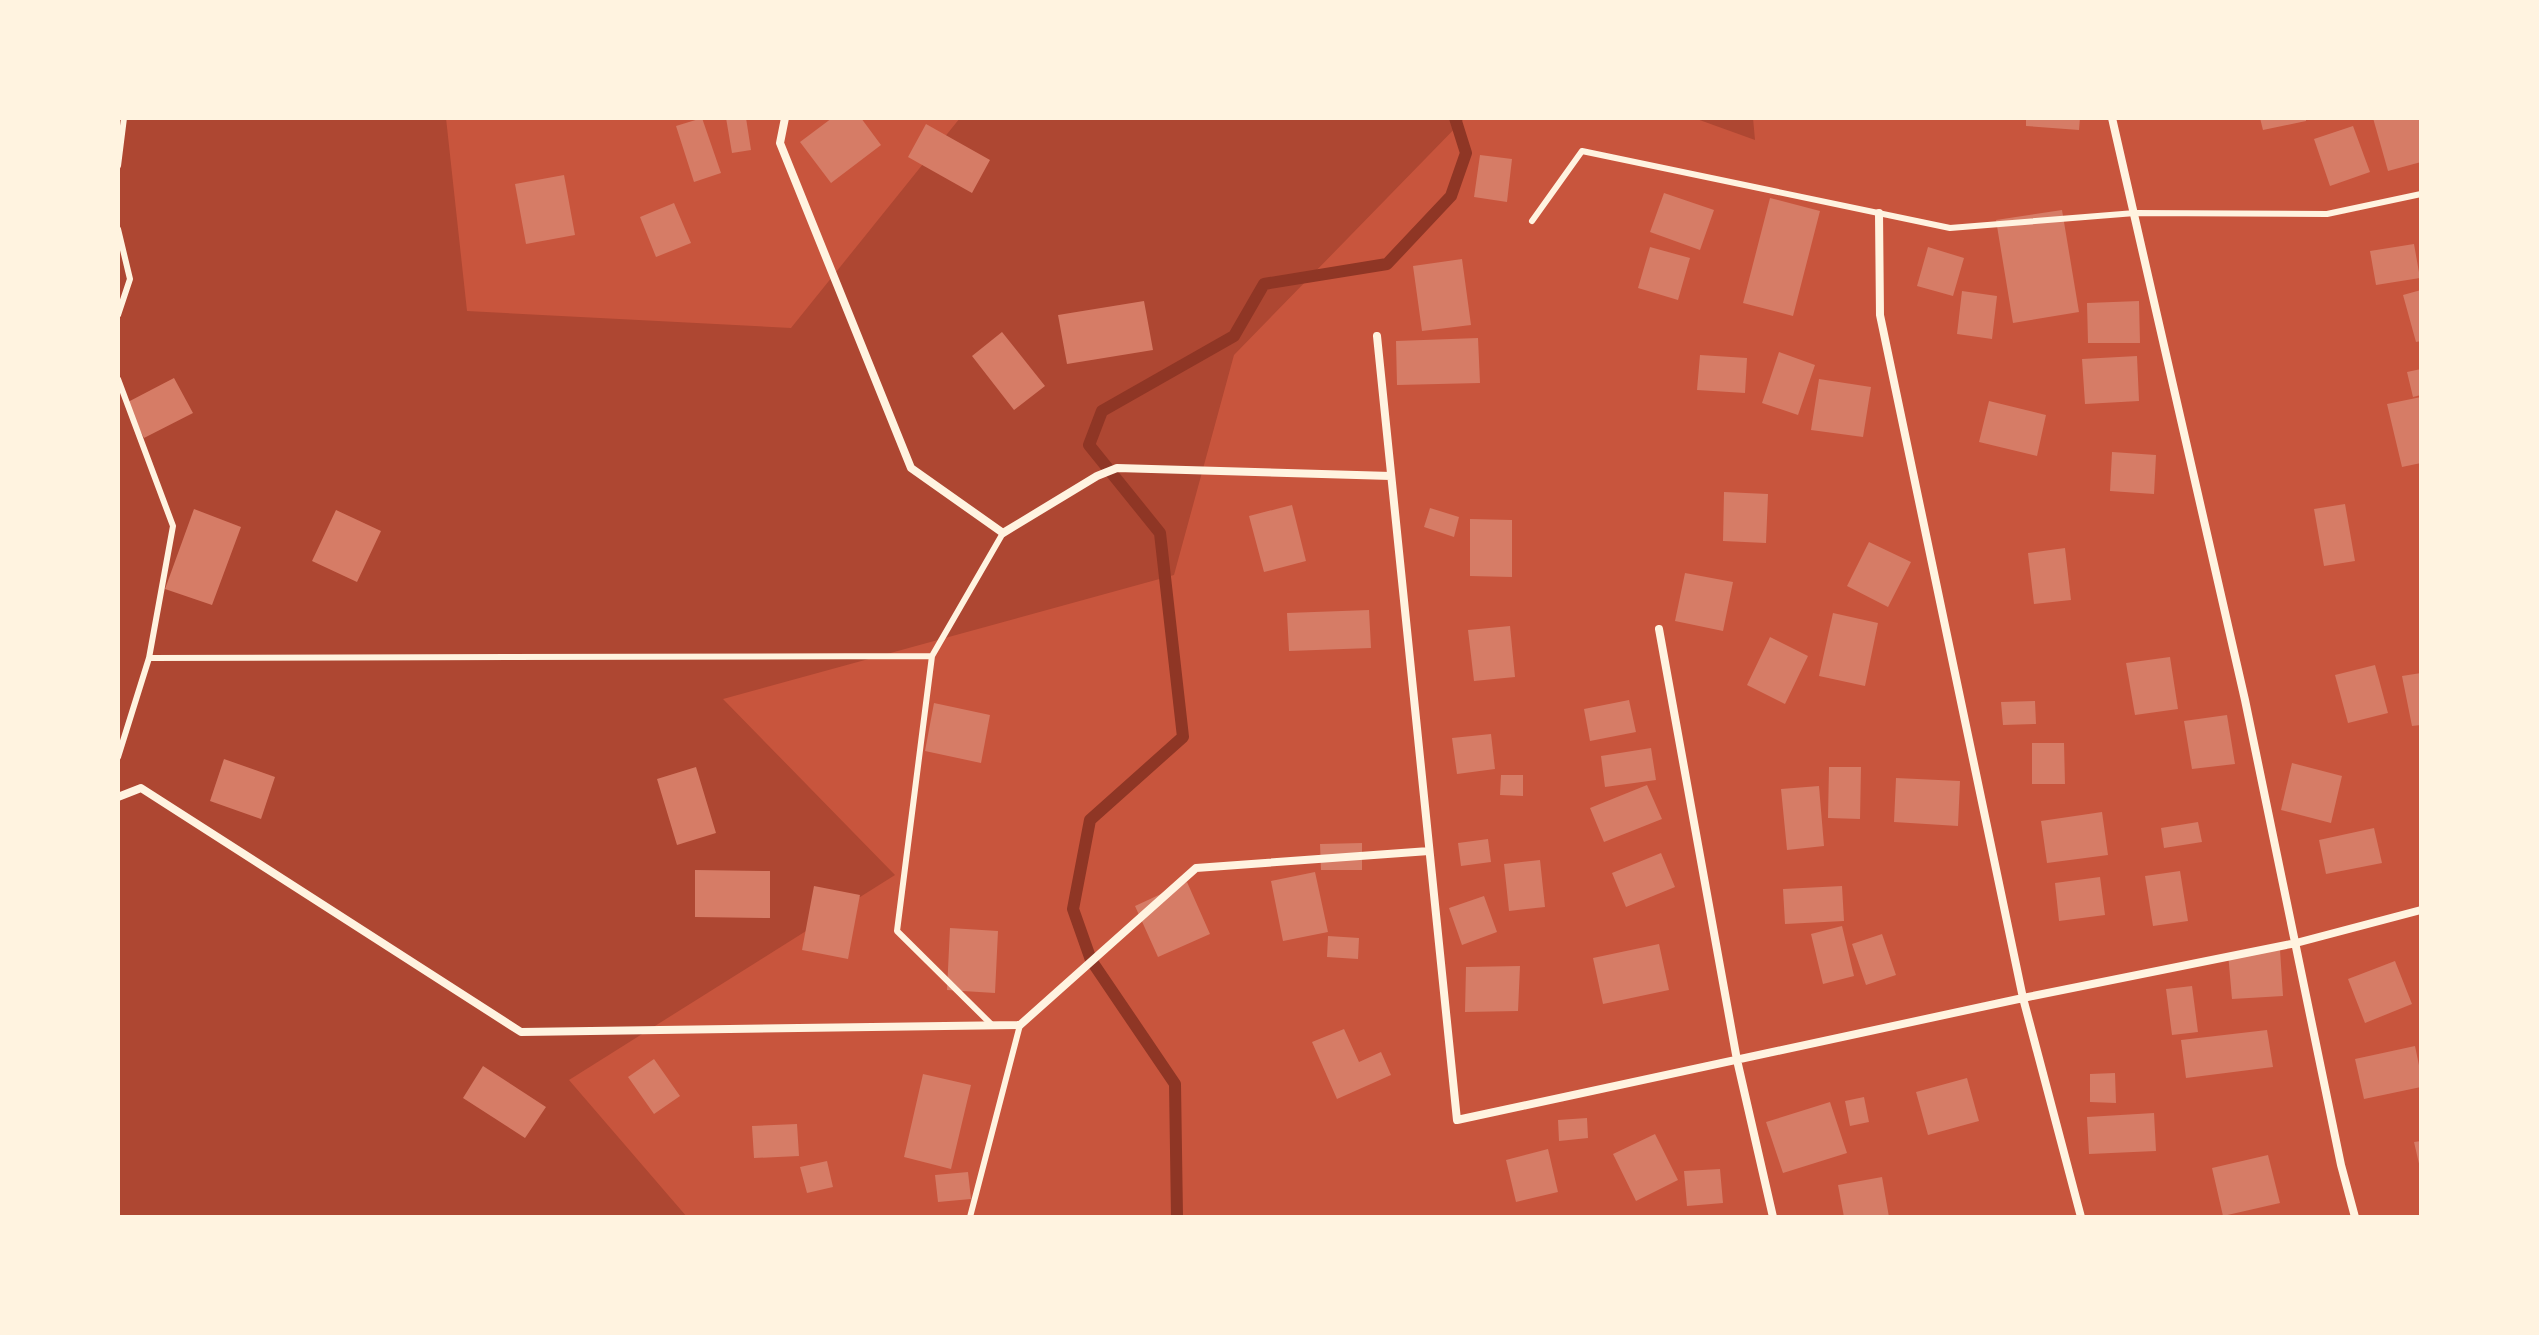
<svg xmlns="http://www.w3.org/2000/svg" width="2539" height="1335" font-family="'Asap Condensed',sans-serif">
<rect width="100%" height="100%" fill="#c8553d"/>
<path fill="#ae4732" d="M118,118H446L467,311L791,328L960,118H1465L1234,355L1174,575L723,699L895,875L569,1080L687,1217H118Z
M1694,118H1753L1755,140Z"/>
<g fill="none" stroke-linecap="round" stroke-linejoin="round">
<path stroke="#8f3625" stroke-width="12" d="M1177,1217L1175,1084L1091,960L1073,909L1090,820L1183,737L1160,533L1089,445L1102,411L1234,336L1264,284L1387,264L1451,196L1466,153L1455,118"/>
</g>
<path fill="#d67c66" d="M702,118L721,173L694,182L676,126Z
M726,118H746L751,150L732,153Z
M832,118H861L881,145L831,183L800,142Z
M2026,118H2080L2079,130L2026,126Z
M2260,118H2306V121L2263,130Z
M2373,118H2421V162L2388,171Z
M926,124L990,160L972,193L908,157Z
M2353,126L2370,172L2330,186L2314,139Z
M1480,155L1512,159L1507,202L1474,197Z
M564,175L575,235L526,244L515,184Z
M1664,193L1714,210L1700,250L1650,232Z
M1770,198L1820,211L1793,316L1743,303Z
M674,203L691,243L656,257L640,217Z
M2062,210L2079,312L2013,323L1996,220Z
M2414,244L2420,278L2376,285L2370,251Z
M1650,247L1690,258L1678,300L1638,288Z
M1928,247L1964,258L1953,296L1917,286Z
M1462,259L1471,325L1422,331L1413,266Z
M2421,290V341L2416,342L2403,295Z
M1962,291L1997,296L1992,339L1957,334Z
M1144,301L1153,350L1067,364L1058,315Z
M2139,301L2140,343H2088L2087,303Z
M1002,332L1045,386L1014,410L972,356Z
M1478,338L1480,383L1397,385L1396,341Z
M1779,352L1815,365L1798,415L1762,403Z
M1700,355L1747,358L1745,393L1697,390Z
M2137,356L2139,401L2085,404L2082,359Z
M2421,369V395L2413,397L2407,372Z
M174,378L193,413L144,438L126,403Z
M1819,379L1871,387L1863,437L1811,430Z
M2421,397V463L2402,467L2387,404Z
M1989,401L2046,415L2037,456L1979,442Z
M2112,452L2156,455L2154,494L2110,491Z
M1724,492L1768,494L1766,543L1723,541Z
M2345,504L2355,561L2324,566L2314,509Z
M1292,505L1306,561L1264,572L1249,516Z
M1430,508L1459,517L1454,537L1424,527Z
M194,509L241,527L212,605L165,589Z
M336,510L381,531L357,582L312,561Z
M1470,519L1512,520V577L1470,576Z
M1869,542L1911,562L1888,607L1847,586Z
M2065,548L2071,600L2034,604L2028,553Z
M1685,573L1733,582L1723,631L1675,621Z
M1369,610L1371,648L1289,651L1287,613Z
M1833,613L1878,623L1865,686L1819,676Z
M1510,626L1515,677L1474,681L1468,630Z
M1770,637L1808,656L1785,704L1747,685Z
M2170,657L2178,709L2135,715L2126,663Z
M2375,665L2388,713L2348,723L2335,675Z
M2421,673V725L2412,726L2402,676Z
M1629,700L1636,732L1590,741L1584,709Z
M2035,701L2036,724L2003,725L2001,702Z
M934,703L990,715L981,763L925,751Z
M2227,715L2235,764L2192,769L2184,721Z
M1491,734L1495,769L1457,774L1452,738Z
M2032,743H2064L2065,784H2032Z
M1651,748L1656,780L1605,787L1601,756Z
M224,759L275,777L261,819L210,801Z
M2292,763L2342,776L2331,823L2281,810Z
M696,767L716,833L677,845L657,779Z
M1829,767H1861L1860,819L1828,818Z
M1501,775H1523V796L1500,795Z
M1896,778L1960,781L1958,826L1894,822Z
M1647,785L1662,819L1604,842L1590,808Z
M1819,786L1824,846L1787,850L1781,789Z
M2102,812L2108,855L2047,863L2041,821Z
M2198,822L2202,842L2164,848L2161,828Z
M2374,828L2382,863L2326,874L2319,840Z
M1488,839L1491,862L1461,866L1458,843Z
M1362,843V870H1321L1320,844Z
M1661,853L1675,887L1626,907L1612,873Z
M1540,860L1545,907L1509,911L1504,864Z
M695,870L770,871V918L695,917Z
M2180,871L2188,921L2153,926L2145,876Z
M1315,872L1328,932L1283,941L1271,881Z
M2100,877L2105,915L2059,921L2055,883Z
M1187,882L1210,934L1158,957L1135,906Z
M814,886L860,895L848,959L802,950Z
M1842,886L1844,921L1785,924L1783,889Z
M1484,896L1497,932L1462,945L1449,908Z
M1842,926L1854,976L1823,984L1811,934Z
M950,928L998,931L995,993L947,990Z
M1882,934L1896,975L1866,985L1852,944Z
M1328,936L1359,938L1358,959L1327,957Z
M1659,944L1669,990L1603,1004L1593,958Z
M2280,950L2283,996L2232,999L2228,953Z
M2395,961L2412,1004L2365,1023L2348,979Z
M1520,966L1518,1011L1465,1012L1466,967Z
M2192,986L2198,1032L2172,1035L2166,989Z
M1344,1029L1359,1062L1381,1052L1391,1075L1337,1099L1312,1042Z
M2267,1030L2273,1067L2186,1078L2181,1040Z
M2415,1046L2421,1075V1087L2364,1099L2355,1059Z
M654,1059L680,1096L654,1114L628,1077Z
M483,1066L546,1107L525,1138L463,1098Z
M2115,1073L2116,1103L2090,1102V1074Z
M923,1074L971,1085L951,1169L904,1157Z
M1967,1078L1979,1121L1928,1135L1916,1092Z
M1864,1097L1869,1122L1850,1126L1845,1101Z
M1830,1102L1847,1153L1783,1173L1766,1122Z
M2154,1113L2156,1151L2089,1154L2087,1117Z
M1587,1118L1588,1138L1559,1141L1558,1120Z
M797,1124L799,1156L754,1158L752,1126Z
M1655,1134L1678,1180L1636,1201L1613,1154Z
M2421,1141V1168H2420L2414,1142Z
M1548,1149L1558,1192L1516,1202L1506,1160Z
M2268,1155L2280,1203L2223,1216L2212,1168Z
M827,1161L833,1187L807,1193L800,1167Z
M1720,1169L1723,1203L1687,1206L1684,1171Z
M968,1172L971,1199L938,1202L935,1175Z
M1882,1177L1889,1217H1844L1838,1185Z"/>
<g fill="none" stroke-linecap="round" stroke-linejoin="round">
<path stroke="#fff3e0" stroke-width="6" d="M118,166L124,118
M1532,221L1582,151L1950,228L2135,213L2327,214L2421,194
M118,229L130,279L118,315
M118,379L173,526L149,658
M118,757L149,658L932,656
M992,1025L897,931L932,656L1003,533
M970,1217L1020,1025"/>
<path stroke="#fff3e0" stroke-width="8" d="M785,118L780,143L911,468L1003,533L1097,476L1117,468L1391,476
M2112,118L2245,700L2341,1165L2355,1217
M1879,213L1880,315L2023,998L2081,1217
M1377,336L1457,1120L2023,998L2296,943L2421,910
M1659,629L1737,1060L1773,1217
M118,797L141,788L521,1032L1020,1025L1196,868L1429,851"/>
</g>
<rect width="2539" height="1335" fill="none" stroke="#fff3e0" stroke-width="240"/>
</svg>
